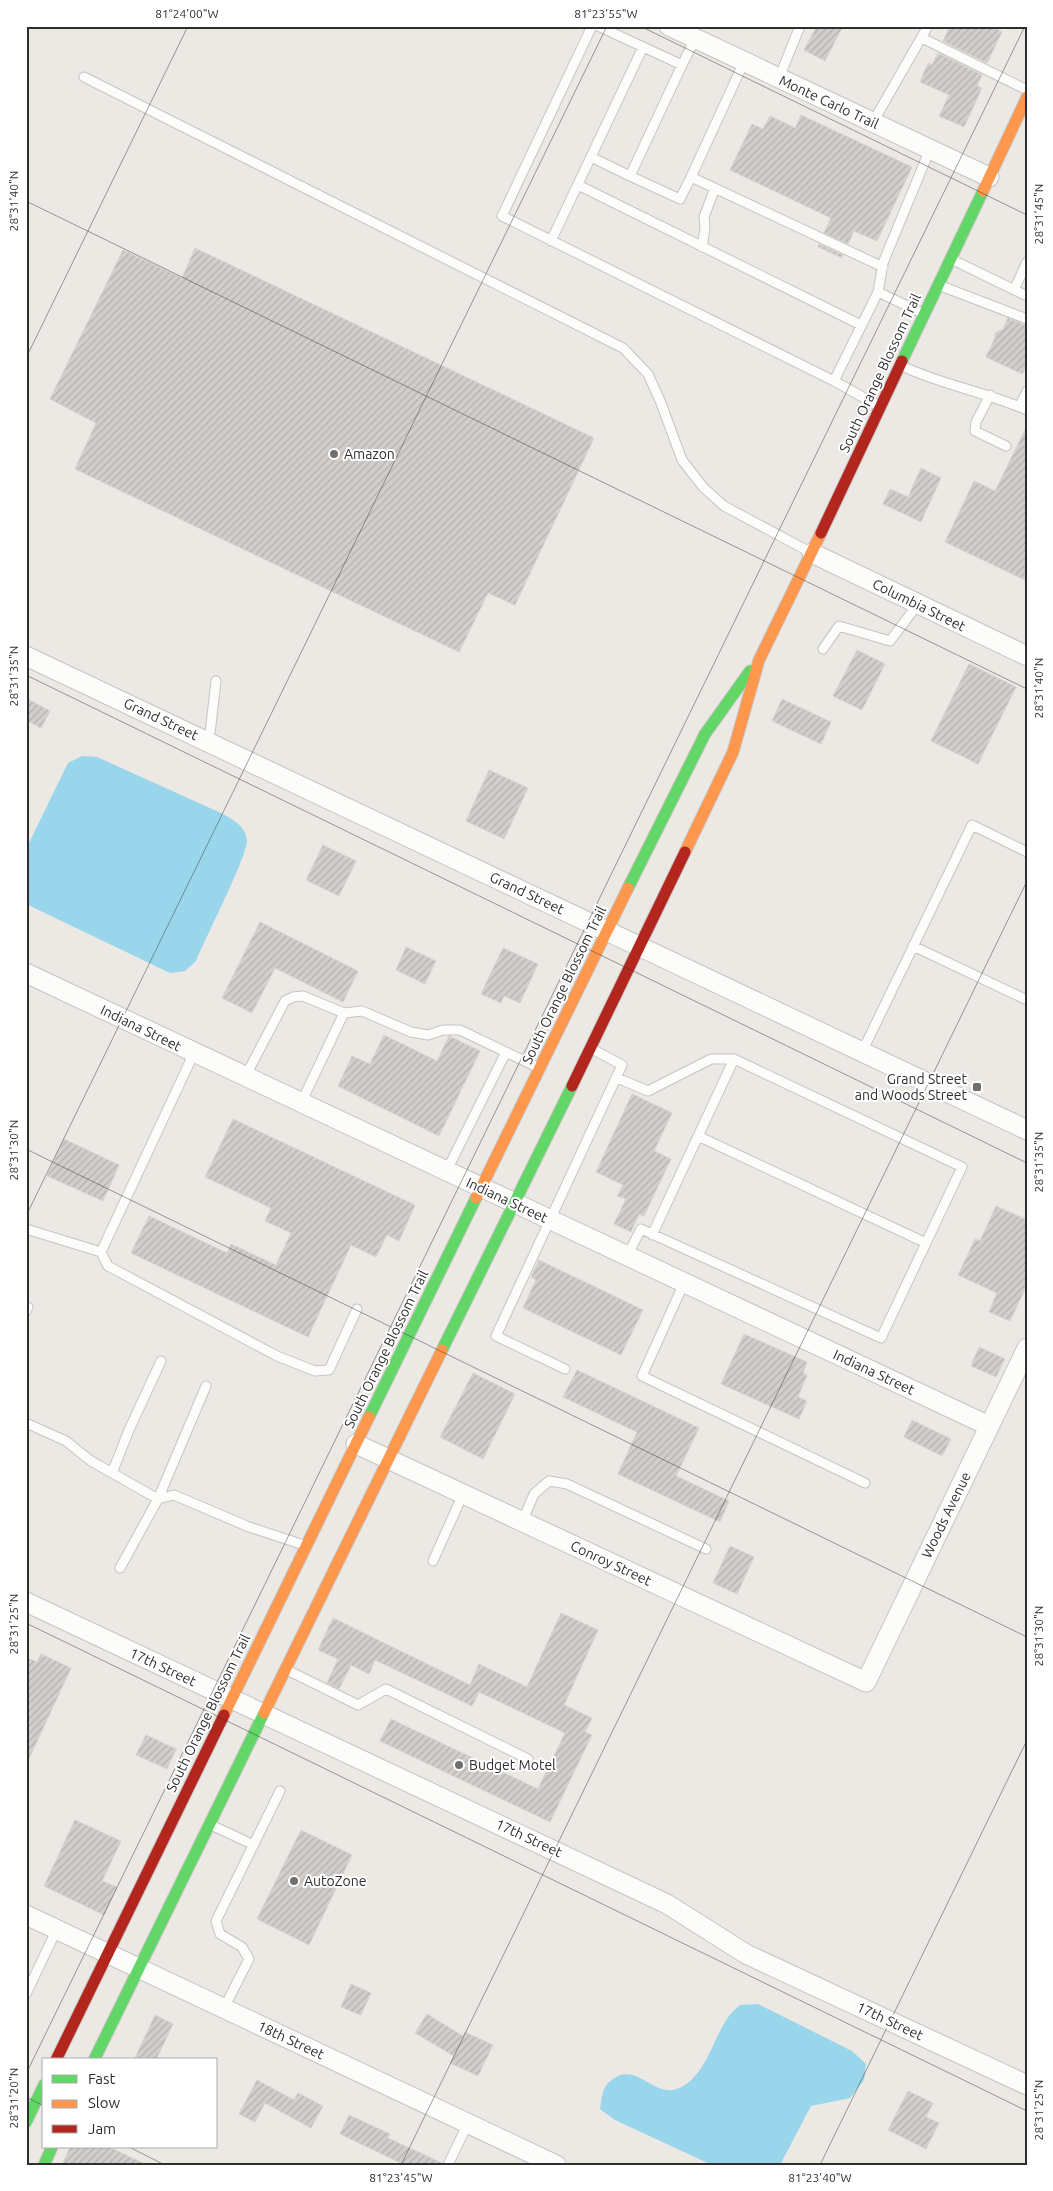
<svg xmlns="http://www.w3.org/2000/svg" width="1053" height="2191" font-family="Ubuntu,sans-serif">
<defs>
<pattern id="building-hatch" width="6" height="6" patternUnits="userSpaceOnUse" patternTransform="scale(1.25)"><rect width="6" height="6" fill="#d1cecb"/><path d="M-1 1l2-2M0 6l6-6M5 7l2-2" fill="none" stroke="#b4b1af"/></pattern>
</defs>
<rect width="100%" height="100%" fill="#ece8e4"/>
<path fill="#99d6ec" d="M82,756L97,757L221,813C232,819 245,825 247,840C248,855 204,941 196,961L185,971L170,973L26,904V849L68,763Z
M758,2004L852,2051L866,2064L864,2080L850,2098L811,2106L780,2165H712L615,2120L600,2109C602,2096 602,2086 613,2079C637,2062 653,2097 677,2089C706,2078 712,2039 729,2016C732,2012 736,2008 740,2005Z"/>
<path fill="url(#building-hatch)" stroke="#d7d4d0" d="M817,26H843L825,61L804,50Z
M950,26H991L1002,32L987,63L943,41Z
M938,53L982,75L977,86L982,88L964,127L939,116L949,95L920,82L928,63L932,65Z
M801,115L912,167L877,241L854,231L848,244L824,233L831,218L730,170L752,124L763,129L770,116L795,128Z
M819,244L843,255L842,258L818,247Z
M195,248L594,438L515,605L488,593L459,652L75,469L96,423L50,399L123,250L182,278Z
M1008,318L1027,326V366L1022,374L986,357L995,338V333L1003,329Z
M1027,426V581L945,542L974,481L995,491Z
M921,468L941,478L921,522L883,504L890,489L908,497Z
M857,650L885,664L862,710L833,696Z
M969,664L1016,687L978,764L931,741Z
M26,698L50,711L41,728L26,720Z
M782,699L831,722L821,744L772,721Z
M489,770L528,788L504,839L466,821Z
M323,845L356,861L339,896L306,880Z
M260,922L358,971L343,1002L275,968L252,1013L222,998Z
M406,947L436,961L425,984L396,970Z
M503,948L538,964L520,1003L504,996L501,1003L481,994Z
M384,1035L437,1061L449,1036L480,1051L439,1136L338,1086L352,1056L370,1064Z
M632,1094L672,1113L654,1151L671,1159L644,1216L639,1214L631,1232L614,1224L626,1199L617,1196L623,1185L596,1172Z
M233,1119L415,1205L399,1241L387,1235L376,1257L351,1245L308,1337L131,1253L149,1216L227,1253L231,1244L276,1265L291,1233L265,1221L271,1208L205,1177Z
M64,1139L119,1165L103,1201L47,1176Z
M996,1206L1027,1220V1285L1010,1321L989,1312L997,1293L958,1275L975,1239L980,1241Z
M539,1260L643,1310L621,1355L523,1308L536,1280L531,1277Z
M744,1334L807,1362L803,1373L807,1375L798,1397L807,1401L799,1419L721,1384Z
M979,1347L1005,1359L996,1377L971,1366Z
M577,1370L699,1428L676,1476L729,1501L720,1522L618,1474L637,1432L563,1397Z
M473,1373L515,1394L483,1459L440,1437Z
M912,1420L951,1439L942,1456L904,1437Z
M730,1546L754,1557L737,1594L713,1583Z
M561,1613L598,1630L564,1705L592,1718L585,1732L592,1735L550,1822L380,1741L391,1719L538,1789L565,1733L479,1692L472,1706L375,1660L369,1674L351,1665L339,1689L327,1683L338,1659L318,1650L333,1618L470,1685L479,1664L527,1687Z
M41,1654L71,1668L26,1765V1657L37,1662Z
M146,1735L176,1749L167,1769L136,1755Z
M75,1820L121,1841L102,1881L117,1887L104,1915L44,1886Z
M301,1830L352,1855L309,1945L257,1919Z
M351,1984L371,1993L361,2015L341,2007Z
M427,2014L463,2036L465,2032L493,2045L478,2076L450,2063L454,2056L415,2033Z
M155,2015L173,2024L156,2060H134Z
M257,2080L294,2100L298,2093L323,2106L311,2128L265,2103L255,2122L239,2114Z
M908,2091L933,2103L926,2117L939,2123L926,2149L888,2130Z
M349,2115L390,2134L388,2138L442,2163V2165H405L340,2134Z
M70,2147H109L147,2165H62Z"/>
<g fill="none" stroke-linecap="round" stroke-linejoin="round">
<defs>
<path id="lane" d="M592,26L502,216L834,381L878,292L922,313
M598,26L682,65L695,39
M922,38L1027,90
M744,62L691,177L883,267
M682,65L630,176L680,199L691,177
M84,77L623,348L648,374L661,403L682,460L703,487L724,506L810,552
M779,78L800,26
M873,122L928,26
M591,157L630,176
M578,185L861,325
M551,241L643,47
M702,247L705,228L704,217L715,188
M953,260L1027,296
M941,286L1027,319
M1014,290L1027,262
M878,292L883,263L930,149
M902,366C942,385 986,392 1027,410
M834,381L877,405
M990,395L976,422L975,431L1006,446
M1019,407L1027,391
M823,649L839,626L890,641L918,604
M209,742L216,681
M913,946L1027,1000
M862,1052L972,825L1027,852
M194,1053L101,1252L108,1266L277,1356L315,1371L329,1370L357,1309
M245,1077L285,1001L293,997L303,996L344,1013L362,1011L411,1032L428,1035L443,1030H460L537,1067
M617,1078L648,1091L711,1059H734L962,1167L881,1338L641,1229L627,1256
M301,1103L344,1013
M698,1136L926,1243
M446,1172L506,1052
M26,1229L101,1252
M652,1235L734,1059
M684,1283L642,1376L865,1483
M26,1311L28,1307
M565,1369L496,1336L622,1065L594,1050
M26,1423L66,1441L91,1461L158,1499L174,1495L249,1527L304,1545
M112,1473L129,1430L161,1361
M522,1522L534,1494L549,1481L567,1484L706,1549
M433,1561L463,1494
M120,1568L158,1499L206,1386
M287,1670L358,1705L386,1689L528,1759
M211,1825L254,1845
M26,1994L57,1929
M224,2008L249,1959L242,1947L220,1934L216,1921L280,1791
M448,2165L468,2123"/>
<path id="street" d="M669,26L989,177
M812,553L1027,656
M26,656L1027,1130
M26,973L989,1426
M356,1444L866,1682L1027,1348
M26,1602L667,1904L746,1954L1027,2085
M26,1915L556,2165"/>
<path id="fast" d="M902,361L983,191
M628,888L705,734L750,671
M442,1350L572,1086
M369,1417L476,1198
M94,2060L264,1713
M26,2122L44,2085
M44,2165L52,2147"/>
<path id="slow" d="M983,191L1027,97
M685,852L733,752L759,660L821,533
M476,1198L628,888
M264,1713L442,1350
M224,1715L369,1417"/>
<path id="jam" d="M821,533L902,361
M572,1086L685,852
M56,2060L224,1715"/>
</defs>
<use href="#lane" stroke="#c5c4c5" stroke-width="11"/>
<use href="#street" stroke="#c5c4c5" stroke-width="21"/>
<use href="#fast" stroke="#c6c5c4" stroke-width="13"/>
<use href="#slow" stroke="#c6c5c4" stroke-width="13"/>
<use href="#jam" stroke="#c6c5c4" stroke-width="13"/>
<use href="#lane" stroke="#fcfcfb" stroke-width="9"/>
<use href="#street" stroke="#fcfcfb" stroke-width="19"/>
<use href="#fast" stroke="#63d668" stroke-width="11"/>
<use href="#slow" stroke="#ff974d" stroke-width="11"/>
<use href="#jam" stroke="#b3261e" stroke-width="11"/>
</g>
<path fill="none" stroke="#2e2e2e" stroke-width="1" stroke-opacity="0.45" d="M640,26L1027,215M26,201L1027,689M26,358L188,26M26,675L1027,1163M26,1149L1027,1637M26,1216L607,26M26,1623L1027,2111M26,2074L1025,26M26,2097L44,2106M129,2147L165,2165M401,2165L1027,881M820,2165L1027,1740"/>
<g fill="#706f6e" stroke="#fff" stroke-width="2">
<circle cx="334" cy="454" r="5"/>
<rect x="972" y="1082" width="10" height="10" rx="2.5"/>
<circle cx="459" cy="1765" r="5"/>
<circle cx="294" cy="1881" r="5"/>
</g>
<g text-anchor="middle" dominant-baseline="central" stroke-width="4" stroke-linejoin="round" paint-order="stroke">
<g font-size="14" fill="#2e2e2e" stroke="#fff">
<text transform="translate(829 102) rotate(25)">Monte Carlo Trail</text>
<text transform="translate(880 373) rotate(-65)">South Orange Blossom Trail</text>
<text transform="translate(919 605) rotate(26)">Columbia Street</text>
<text transform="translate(161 719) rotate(25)">Grand Street</text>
<text transform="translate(527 893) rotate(25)">Grand Street</text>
<text transform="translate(564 985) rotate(-64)">South Orange Blossom Trail</text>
<text transform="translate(141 1028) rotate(26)">Indiana Street</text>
<text transform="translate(507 1200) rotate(25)">Indiana Street</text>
<text transform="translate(386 1349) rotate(-64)">South Orange Blossom Trail</text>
<text transform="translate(874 1372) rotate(25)">Indiana Street</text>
<text transform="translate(946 1515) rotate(-64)">Woods Avenue</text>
<text transform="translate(611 1563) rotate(25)">Conroy Street</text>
<text transform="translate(163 1667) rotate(25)">17th Street</text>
<text transform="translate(208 1713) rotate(-64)">South Orange Blossom Trail</text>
<text transform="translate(529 1838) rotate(25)">17th Street</text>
<text transform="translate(890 2021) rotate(25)">17th Street</text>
<text transform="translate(291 2040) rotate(25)">18th Street</text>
</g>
<g font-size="14" fill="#2e2e2e" stroke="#fff" text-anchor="start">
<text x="344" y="454">Amazon</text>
<text x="967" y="1079" text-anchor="end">Grand Street<tspan x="967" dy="16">and Woods Street</tspan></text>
<text x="469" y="1765">Budget Motel</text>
<text x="304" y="1881">AutoZone</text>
</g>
</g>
<rect width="1053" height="2191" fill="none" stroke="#ffffff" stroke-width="55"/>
<rect x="42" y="2058" width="175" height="90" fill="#ffffff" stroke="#ababab"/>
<rect x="52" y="2075" width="25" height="8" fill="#63d668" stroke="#ababab"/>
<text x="88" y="2084" font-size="15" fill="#2e2e2e">Fast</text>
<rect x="52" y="2100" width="25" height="8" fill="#ff974d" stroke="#ababab"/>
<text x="88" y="2108" font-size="15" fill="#2e2e2e">Slow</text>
<rect x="52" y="2125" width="25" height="8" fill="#b3261e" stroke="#ababab"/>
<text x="88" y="2134" font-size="15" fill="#2e2e2e">Jam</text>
<rect x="28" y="28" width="998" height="2136" fill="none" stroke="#2e2e2e" stroke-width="2"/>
<g font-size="12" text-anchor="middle" fill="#2e2e2e">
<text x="187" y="18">81°24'00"W</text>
<text x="606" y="18">81°23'55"W</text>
<text transform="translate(14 201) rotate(-90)" y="4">28°31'40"N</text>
<text transform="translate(1039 214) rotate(-90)" y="4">28°31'45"N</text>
<text transform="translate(14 676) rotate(-90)" y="4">28°31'35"N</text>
<text transform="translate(1039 688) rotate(-90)" y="4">28°31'40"N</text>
<text transform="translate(14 1150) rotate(-90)" y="4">28°31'30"N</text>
<text transform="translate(1039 1162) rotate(-90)" y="4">28°31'35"N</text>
<text transform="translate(14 1624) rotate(-90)" y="4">28°31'25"N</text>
<text transform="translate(1039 1636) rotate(-90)" y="4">28°31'30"N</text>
<text transform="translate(14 2098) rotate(-90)" y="4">28°31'20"N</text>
<text transform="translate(1039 2110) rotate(-90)" y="4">28°31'25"N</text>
<text x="401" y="2182">81°23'45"W</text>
<text x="820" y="2182">81°23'40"W</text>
</g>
</svg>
